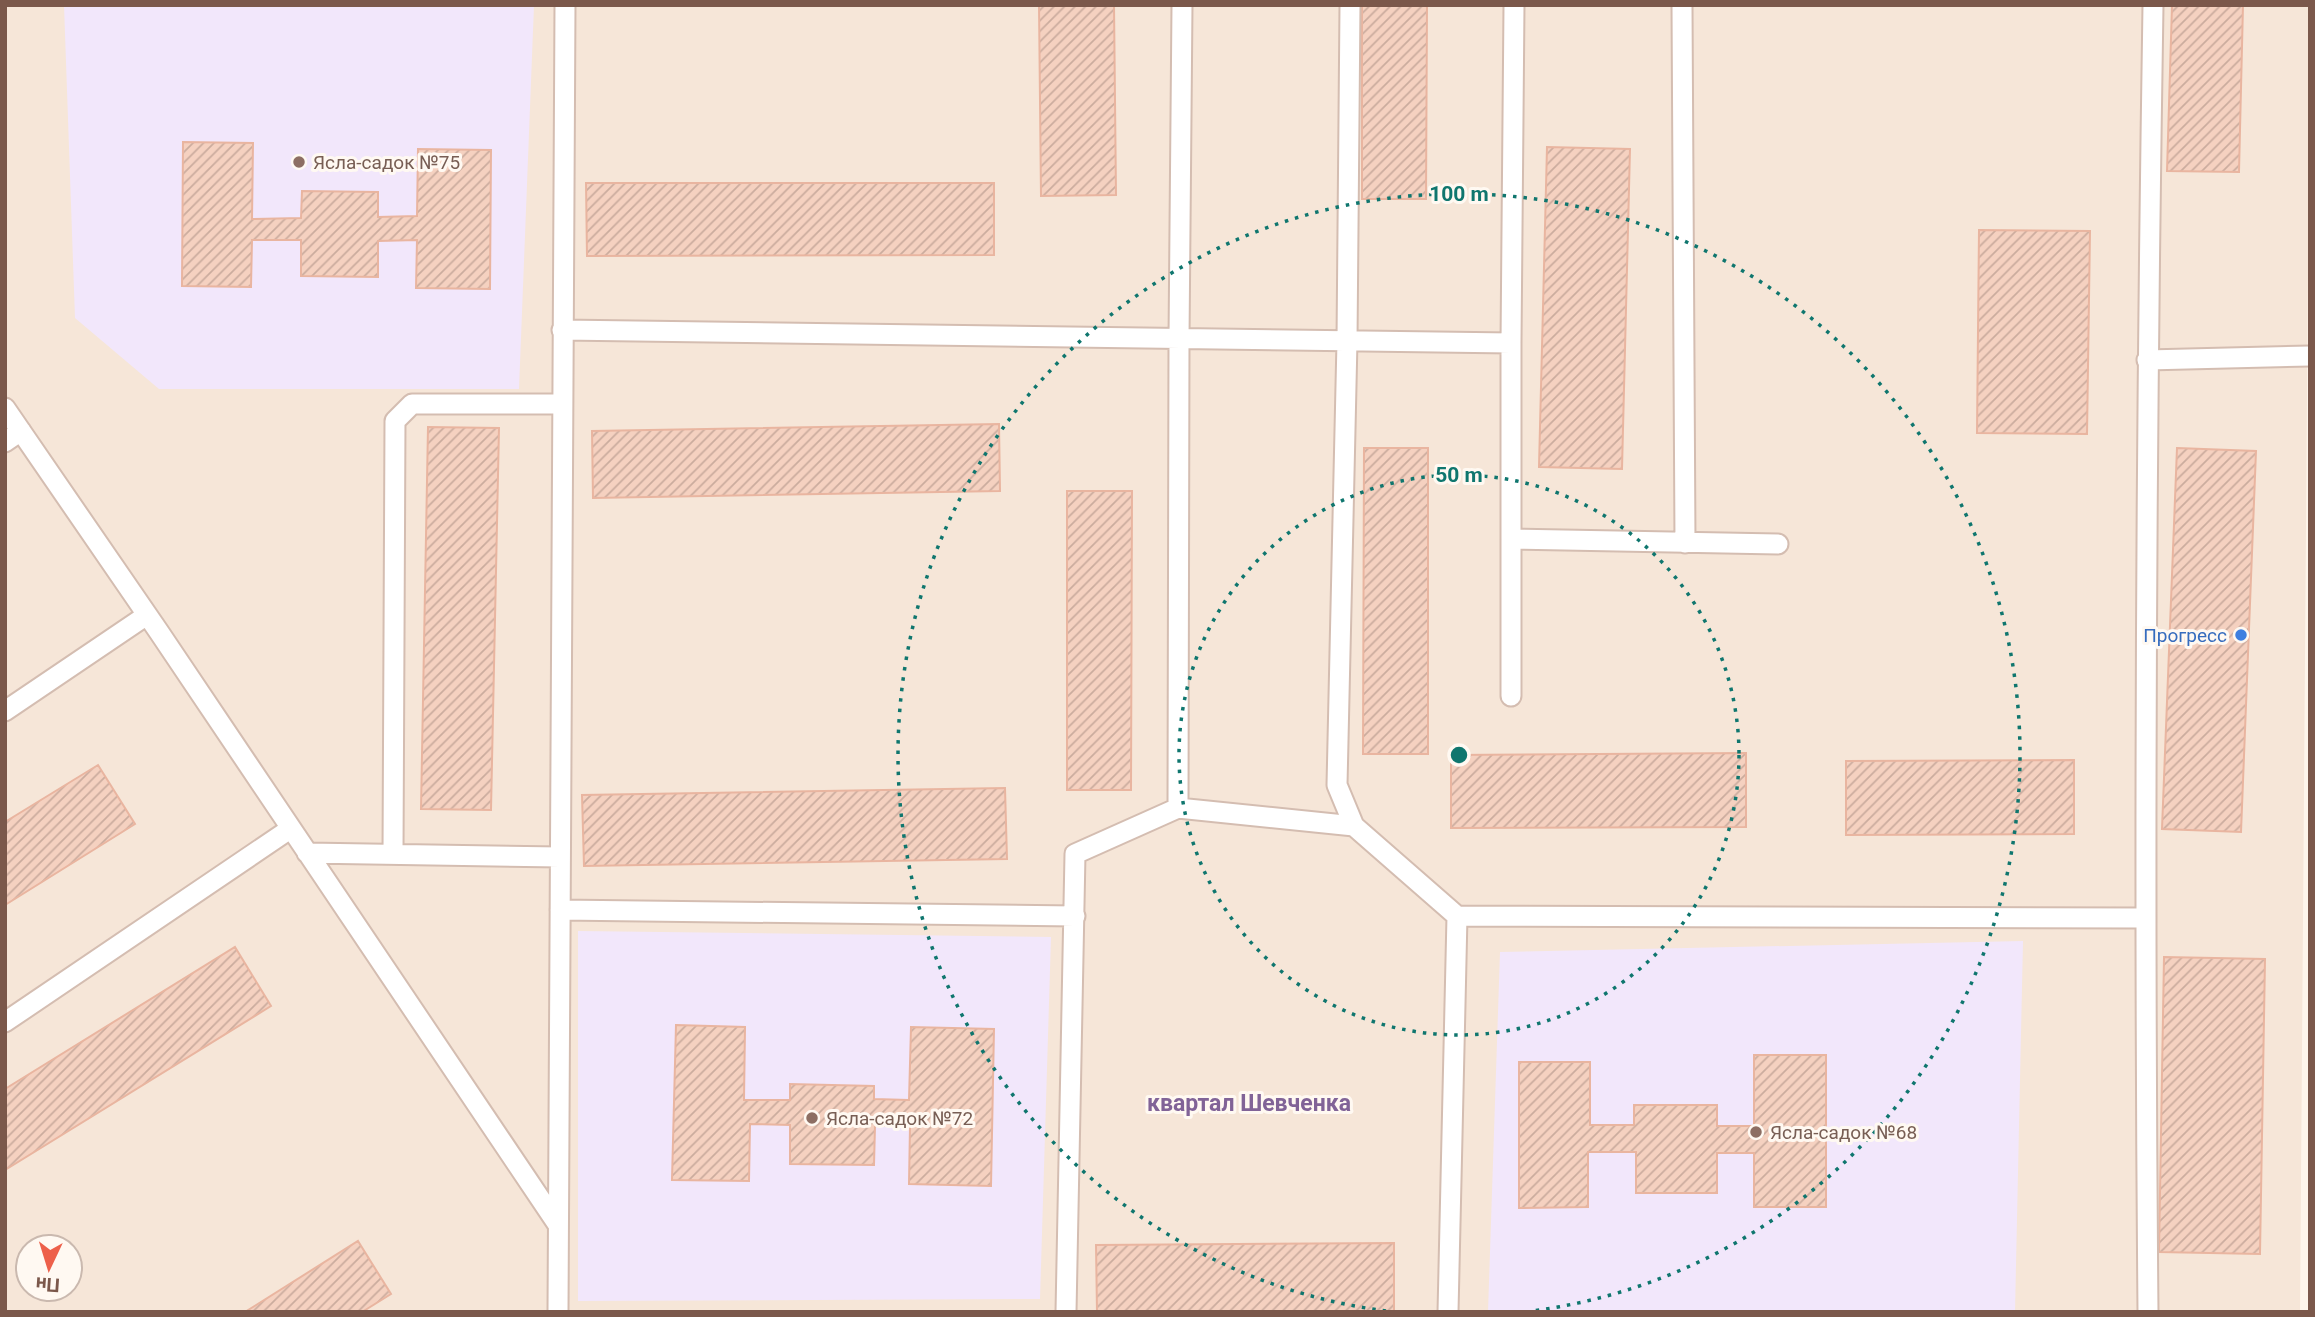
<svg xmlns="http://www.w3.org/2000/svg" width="2315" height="1317" font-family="Roboto,sans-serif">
<defs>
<pattern id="building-hatch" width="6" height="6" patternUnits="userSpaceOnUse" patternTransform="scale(1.75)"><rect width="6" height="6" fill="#f5d1c0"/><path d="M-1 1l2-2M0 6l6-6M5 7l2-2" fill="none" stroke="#cbac9e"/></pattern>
</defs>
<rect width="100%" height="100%" fill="#fef5eb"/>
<path fill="#f6e6d8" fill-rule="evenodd" d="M5,5H2310L2300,1312H5ZM28,1247H70V1289H28Z"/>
<path fill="#f2e7fb" d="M64,5H534L519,389H159L75,318Z
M578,931L1051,937L1040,1299L578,1301Z
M2023,941L2015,1312H1488L1500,952Z"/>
<path fill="url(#building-hatch)" stroke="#e9b5a0" stroke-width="2" d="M1039,5H1114L1116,195L1041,196Z
M1362,5H1427L1426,199H1362Z
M2172,5H2243L2239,172L2167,171Z
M183,142L253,143L252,219L301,218L302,191L378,192V217L417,216L418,149L491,150L490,289L416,288L417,240L378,241V277L301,276V240H252L251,287L182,286Z
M1547,147L1630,149L1622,469L1539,467Z
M586,183H994V255L587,256Z
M1979,230L2090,231L2087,434L1977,433Z
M999,424L1000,491L593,498L592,431Z
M428,427L499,428L491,810L421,809Z
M1364,448H1428V754H1363Z
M2177,448L2256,451L2241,832L2162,829Z
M1067,491H1132L1131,790H1067Z
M1746,753V827L1451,828V755Z
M2074,760V834L1846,835V761Z
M98,765L135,824L5,905V822Z
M1005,788L1007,859L584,866L582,795Z
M235,947L271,1006L5,1170V1089Z
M2164,957L2265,959L2260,1254L2159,1252Z
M676,1025L745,1027L744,1100H790V1084L874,1086V1099L909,1100L911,1027L994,1029L991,1186L909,1184L910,1126H875L874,1165L790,1164V1125L750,1124L749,1181L672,1180Z
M1754,1055H1826V1207H1754V1153H1717V1193H1636V1152H1588V1207L1519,1208V1062H1590V1125H1634V1105H1717V1126H1754Z
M358,1241L391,1294L362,1312H245Z
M1394,1243V1311L1097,1312L1096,1245Z"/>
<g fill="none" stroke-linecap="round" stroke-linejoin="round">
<defs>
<path id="lane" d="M1350,5L1347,341L1337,785L1354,826L1457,916L2144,918
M1682,5L1685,543
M562,330L1511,343
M2147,360L2310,356
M5,408L159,632L558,1225
M5,442L21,431
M1511,539L1778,544
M1511,696V343L1514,5
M5,711L147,615
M1178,808L1179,339L1182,5
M307,853L560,857
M393,854L395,421L412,404H562
M560,910L1075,916
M5,1022L290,829
M558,1312L565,5
M1066,1312L1075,854L1178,808L1354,826
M1448,1312L1457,916
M2148,1312C2144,876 2146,441 2153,5"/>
</defs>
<use href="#lane" stroke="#d4bdb1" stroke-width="23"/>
<use href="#lane" stroke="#fff" stroke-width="19"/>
</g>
<g fill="none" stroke="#0f766e" stroke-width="3.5" stroke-dasharray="3.5 7">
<circle cx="1459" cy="755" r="280"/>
<path d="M1386 1311A561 561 0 1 1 1532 1311"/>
</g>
<g fill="#8d6e63" stroke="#fff9f2" stroke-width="2.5">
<circle cx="299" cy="162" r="7"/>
<circle cx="812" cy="1118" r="7"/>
<circle cx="1756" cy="1132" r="7"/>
</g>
<circle fill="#3f7fe0" stroke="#fff9f2" stroke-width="2.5" cx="2241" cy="635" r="7"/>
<g text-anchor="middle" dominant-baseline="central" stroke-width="6" stroke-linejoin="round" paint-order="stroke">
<g font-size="19" fill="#785e54" stroke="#fff9f2" text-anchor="start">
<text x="313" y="162">Ясла-садок №75</text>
<text x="826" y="1118">Ясла-садок №72</text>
<text x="1770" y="1132">Ясла-садок №68</text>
</g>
<g font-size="19" fill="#366cbe" stroke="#fff9f2" text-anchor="end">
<text x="2227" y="635">Прогресс</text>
</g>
<g font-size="23" font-weight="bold" fill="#816397" stroke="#fff9f2">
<text x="1249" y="1103">квартал Шевченка</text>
</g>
</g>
<circle cx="1459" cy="755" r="10" fill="#0f766e" stroke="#fff9f2" stroke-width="3.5"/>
<g font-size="21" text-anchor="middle" font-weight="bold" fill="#0f766e" stroke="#fff9f2" stroke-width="6" stroke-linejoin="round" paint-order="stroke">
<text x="1459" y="201">100 m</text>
<text x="1459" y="482">50 m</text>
</g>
<rect width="2315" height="1317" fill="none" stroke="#7b584b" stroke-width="14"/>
<g transform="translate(49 1268) rotate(184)"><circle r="33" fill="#fff9f2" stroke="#cab9af" stroke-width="2"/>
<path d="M0-5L12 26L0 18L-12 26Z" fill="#ed604a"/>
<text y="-10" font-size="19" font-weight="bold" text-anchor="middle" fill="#7b584b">Пн</text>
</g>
</svg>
